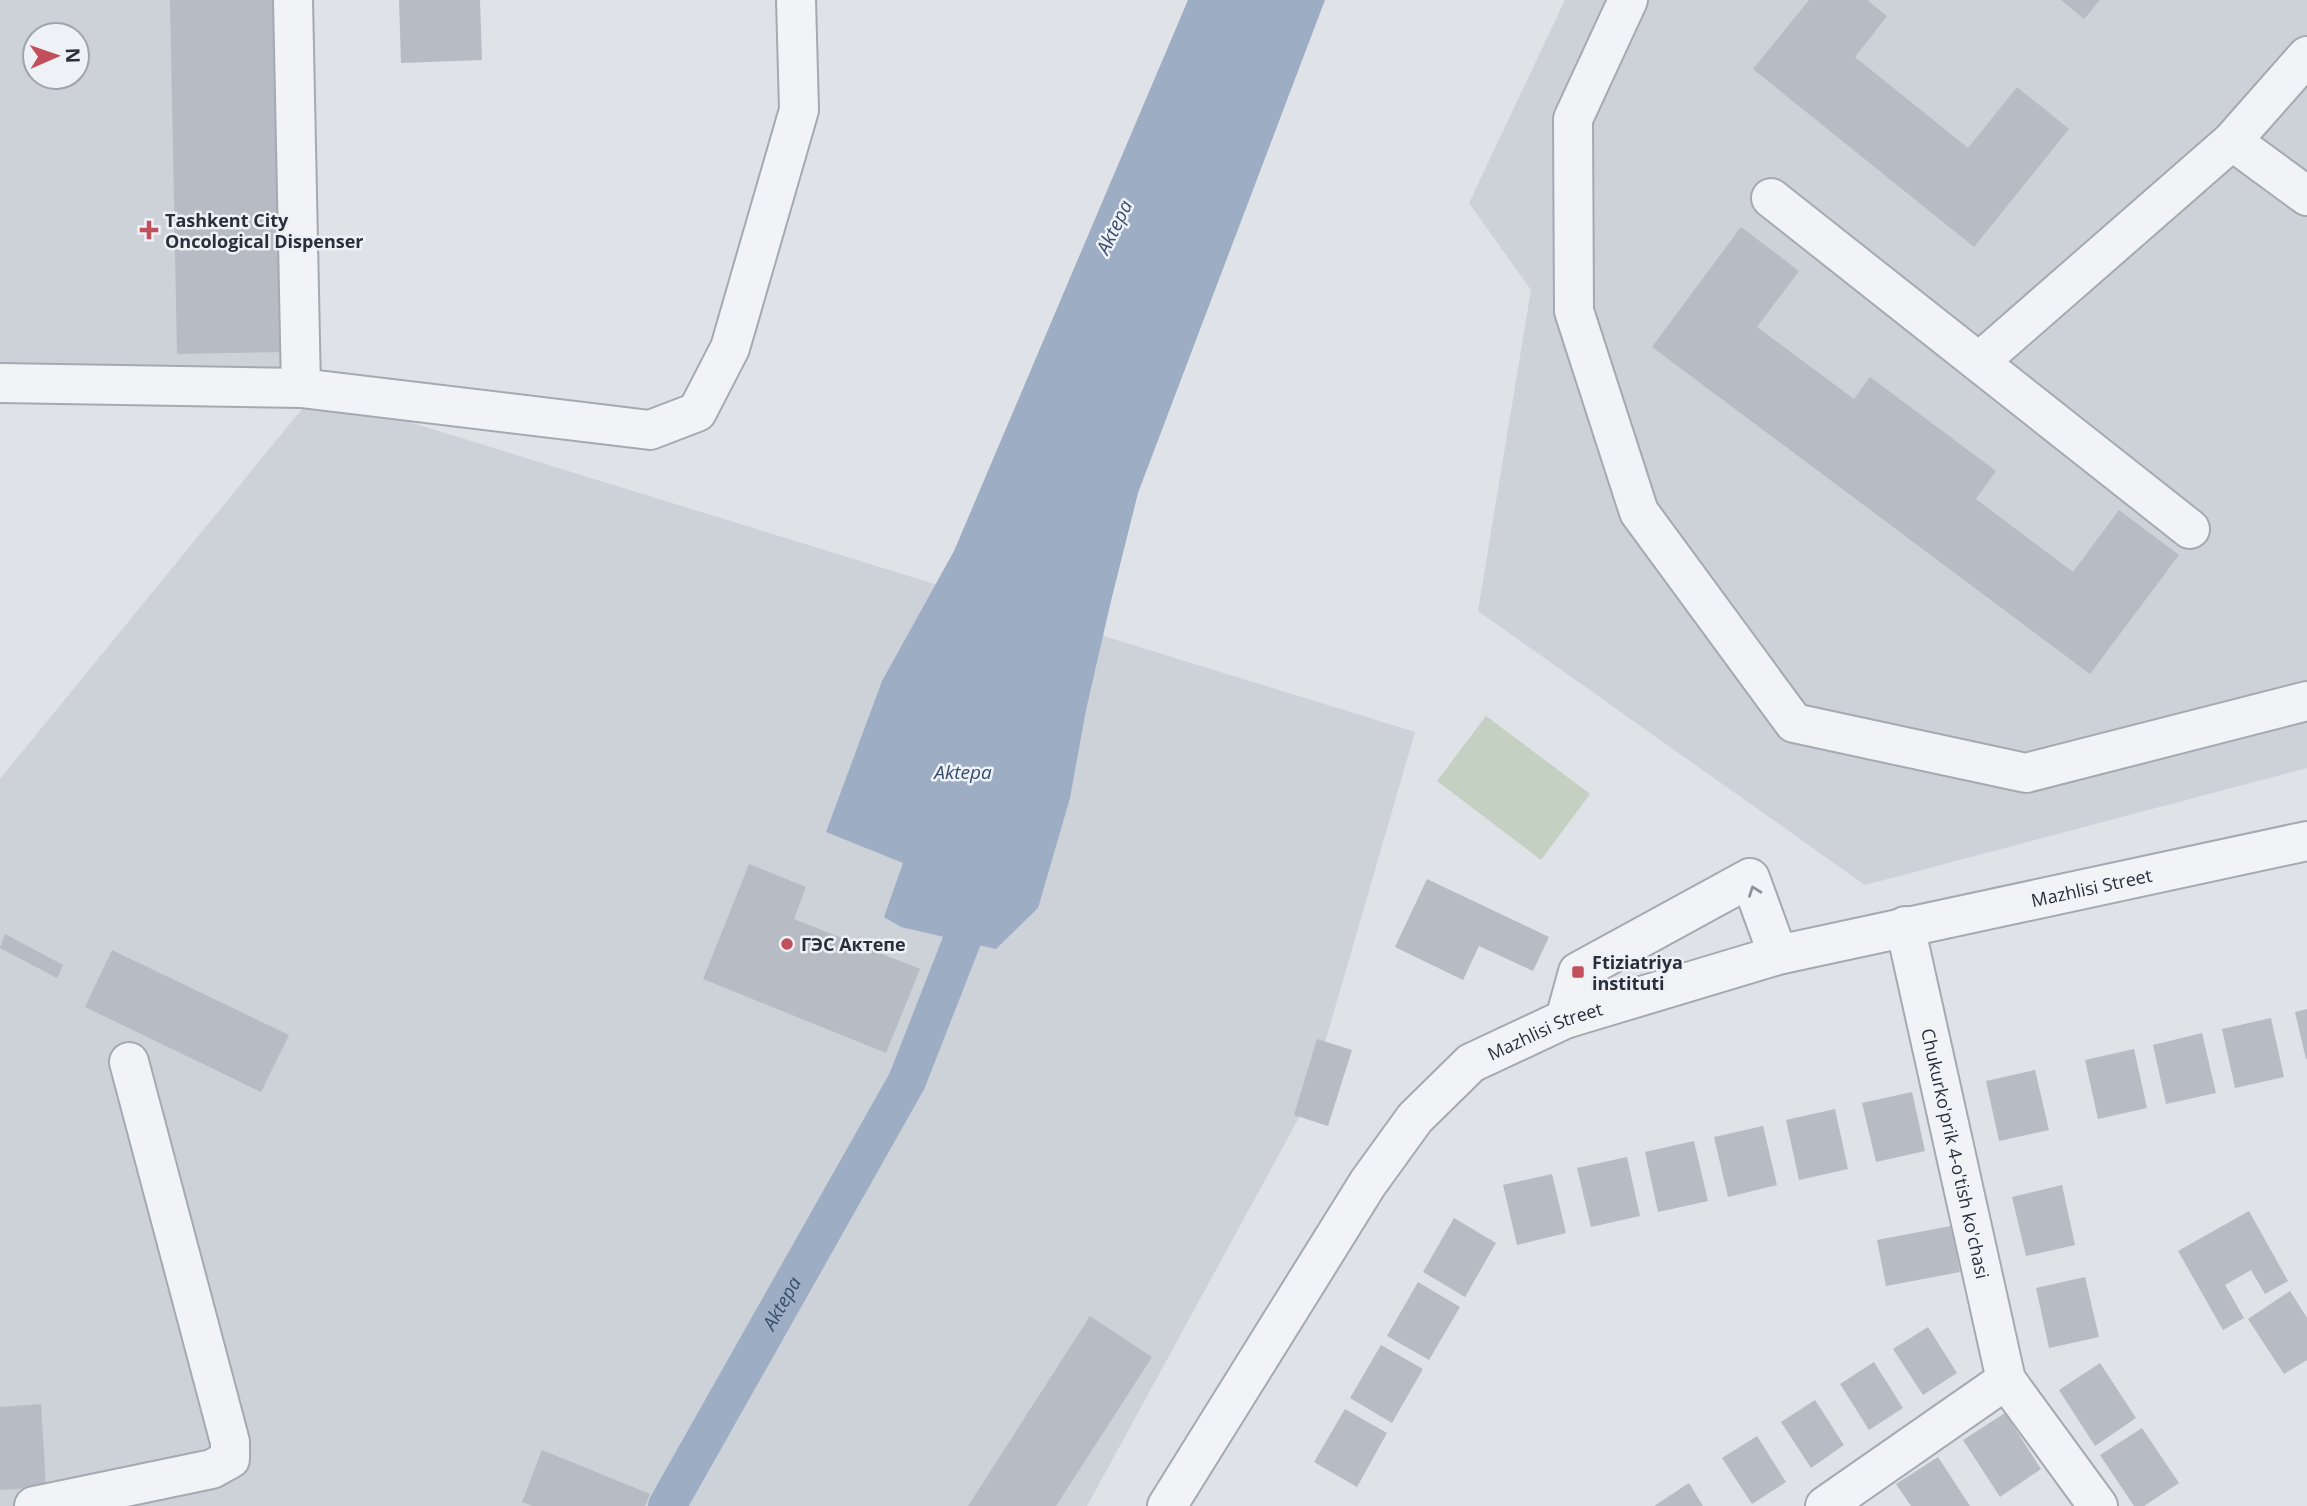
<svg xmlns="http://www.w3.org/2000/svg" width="2307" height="1506" font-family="'Open Sans',sans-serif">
<rect width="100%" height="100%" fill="#dfe2e7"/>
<path fill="#cdd1d8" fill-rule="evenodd" d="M0,0H293L301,388L0,383ZM35,35H77V77H35Z
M1565,0H2307V768L1865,885L1478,611L1531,290L1469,203Z
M315,393L1415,732L1308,1101L1087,1506H0V779Z"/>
<path fill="#c4d0c1" d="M1486,716L1590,794L1541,860L1437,781Z"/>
<path fill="#9daec4" d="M1188,0H1325L1138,493L1111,601L1086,710L1070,798L1038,908L996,949L901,927L884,917L903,863L826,832L882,681L954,551Z"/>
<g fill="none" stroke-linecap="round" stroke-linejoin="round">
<path stroke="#9daec4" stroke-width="38" id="s1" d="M667,1506L907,1081L981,892"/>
</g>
<path fill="#b7bbc3" d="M170,0H280L287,352L177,354Z
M399,0H480L482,60L401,63Z
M1809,0H1867L1887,16L1855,57L1968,148L2017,87L2069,129L1974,247L1753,69Z
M2061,0H2100L2084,19Z
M1741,227L1799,271L1757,327L1854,399L1870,377L1996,471L1976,499L2073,572L2119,510L2179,555L2090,674L1652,347Z
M749,864L806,887L794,919L920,969L886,1053L703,979Z
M1427,879L1549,937L1533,971L1479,946L1463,980L1395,947Z
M5,934L63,965L57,978L0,948Z
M112,950L289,1035L261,1092L85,1007Z
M2307,1009V1059H2306L2295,1012Z
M2271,1018L2284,1077L2235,1088L2222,1029Z
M2202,1033L2216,1093L2166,1104L2153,1045Z
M1317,1039L1352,1050L1328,1126L1294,1115Z
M2134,1049L2147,1108L2098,1119L2085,1060Z
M2035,1070L2049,1130L1999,1141L1986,1081Z
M1912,1092L1925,1151L1876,1162L1862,1103Z
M1835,1109L1848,1169L1799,1180L1786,1120Z
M1763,1126L1777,1185L1728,1197L1714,1137Z
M1694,1141L1708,1201L1658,1212L1645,1152Z
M1627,1157L1640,1216L1591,1227L1577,1168Z
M1552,1174L1566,1233L1517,1245L1503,1185Z
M2062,1185L2075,1245L2026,1256L2012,1197Z
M2249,1211L2288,1281L2265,1294L2251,1270L2225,1285L2244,1318L2223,1330L2178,1251Z
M1454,1218L1496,1243L1465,1297L1423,1272Z
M1951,1226L1960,1272L1886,1286L1877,1240Z
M2085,1277L2099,1337L2049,1348L2036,1288Z
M1418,1282L1460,1307L1429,1360L1387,1336Z
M2290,1291L2307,1318V1360L2284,1374L2248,1319Z
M1090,1316L1152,1357L1056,1506H968Z
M1928,1327L1957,1373L1923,1395L1893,1349Z
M1381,1345L1423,1369L1392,1423L1350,1398Z
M1874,1362L1903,1408L1869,1430L1840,1384Z
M2100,1363L2136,1418L2095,1446L2059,1390Z
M1815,1400L1844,1445L1811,1468L1781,1422Z
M41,1404L46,1487L0,1490V1407Z
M1345,1409L1387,1433L1357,1487L1314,1462Z
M2005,1413L2041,1469L2000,1497L1963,1440Z
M2142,1428L2179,1483L2144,1506H2134L2100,1455Z
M1757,1436L1786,1482L1752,1504L1722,1458Z
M542,1450L650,1494L645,1506H533L522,1502Z
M1938,1457L1970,1506H1911L1896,1484Z
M1689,1483L1703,1506H1654Z"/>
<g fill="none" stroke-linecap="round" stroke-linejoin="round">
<defs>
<g id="minor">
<path d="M293,0L301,388"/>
<path d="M1628,0L1573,119L1574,311L1639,512L1794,723L2026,773L2307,701"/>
<path d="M2232,141L2307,196"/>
<path d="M1771,198L2190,529"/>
<path d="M1979,362L2232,141L2307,56"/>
<path d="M0,383L301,388L650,430L697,412L730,348L799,110L796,0"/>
<path id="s2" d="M1905,926L2006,1380L2098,1506"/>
<path d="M1565,1019L1578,972L1750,878L1778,955"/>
<path d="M34,1506L212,1469L230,1459V1442L129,1062"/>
<path id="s3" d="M1167,1506L1368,1183L1415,1118L1471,1063L1565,1019L1778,955L2307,841"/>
<path d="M1825,1506L2006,1380"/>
</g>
</defs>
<use href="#minor" stroke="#a5a9b0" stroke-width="42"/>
<use href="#minor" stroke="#f1f3f6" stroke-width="38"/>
</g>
<defs><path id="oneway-chevron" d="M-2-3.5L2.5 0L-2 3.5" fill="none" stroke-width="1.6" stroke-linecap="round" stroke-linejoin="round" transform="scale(1.75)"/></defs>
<use stroke="#8d9299" href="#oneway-chevron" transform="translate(1754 891) rotate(-110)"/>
<g fill="#c14f5c" stroke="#eef1f5" stroke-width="2.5">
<path d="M145.5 219.5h7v7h7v7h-7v7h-7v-7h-7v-7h7z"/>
<circle cx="787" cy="944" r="7"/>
<rect x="1571" y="965" width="14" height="14" rx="3.5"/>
</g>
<g text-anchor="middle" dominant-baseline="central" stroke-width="5" stroke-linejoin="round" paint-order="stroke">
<g font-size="18" font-weight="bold" fill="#29303c" stroke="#eef1f5" text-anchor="start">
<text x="165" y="220">Tashkent City<tspan x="165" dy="21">Oncological Dispenser</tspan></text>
<text x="801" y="944">ГЭС Актепe</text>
<text x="1592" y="962">Ftiziatriya<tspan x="1592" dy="21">instituti</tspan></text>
</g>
<g font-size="18" fill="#29303c" stroke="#eef1f5">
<text stroke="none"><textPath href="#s3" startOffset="1186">Mazhlisi Street</textPath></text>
<text stroke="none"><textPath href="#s3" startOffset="620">Mazhlisi Street</textPath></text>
<text stroke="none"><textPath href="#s2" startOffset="233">Chukurko'prik 4-o'tish ko'chasi</textPath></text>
</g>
<g font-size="19" font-style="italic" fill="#374d6c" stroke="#eef1f5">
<text transform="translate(1114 227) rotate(-64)">Aktepa</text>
<text x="963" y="772">Aktepa</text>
<text stroke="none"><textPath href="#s1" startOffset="233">Aktepa</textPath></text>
</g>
</g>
<g transform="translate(56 56) rotate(88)"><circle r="33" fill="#eef1f5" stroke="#9fa4ab" stroke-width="2"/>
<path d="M0-5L12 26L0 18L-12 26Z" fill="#c14f5c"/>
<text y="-10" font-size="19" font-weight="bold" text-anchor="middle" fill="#29303c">N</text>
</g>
</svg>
